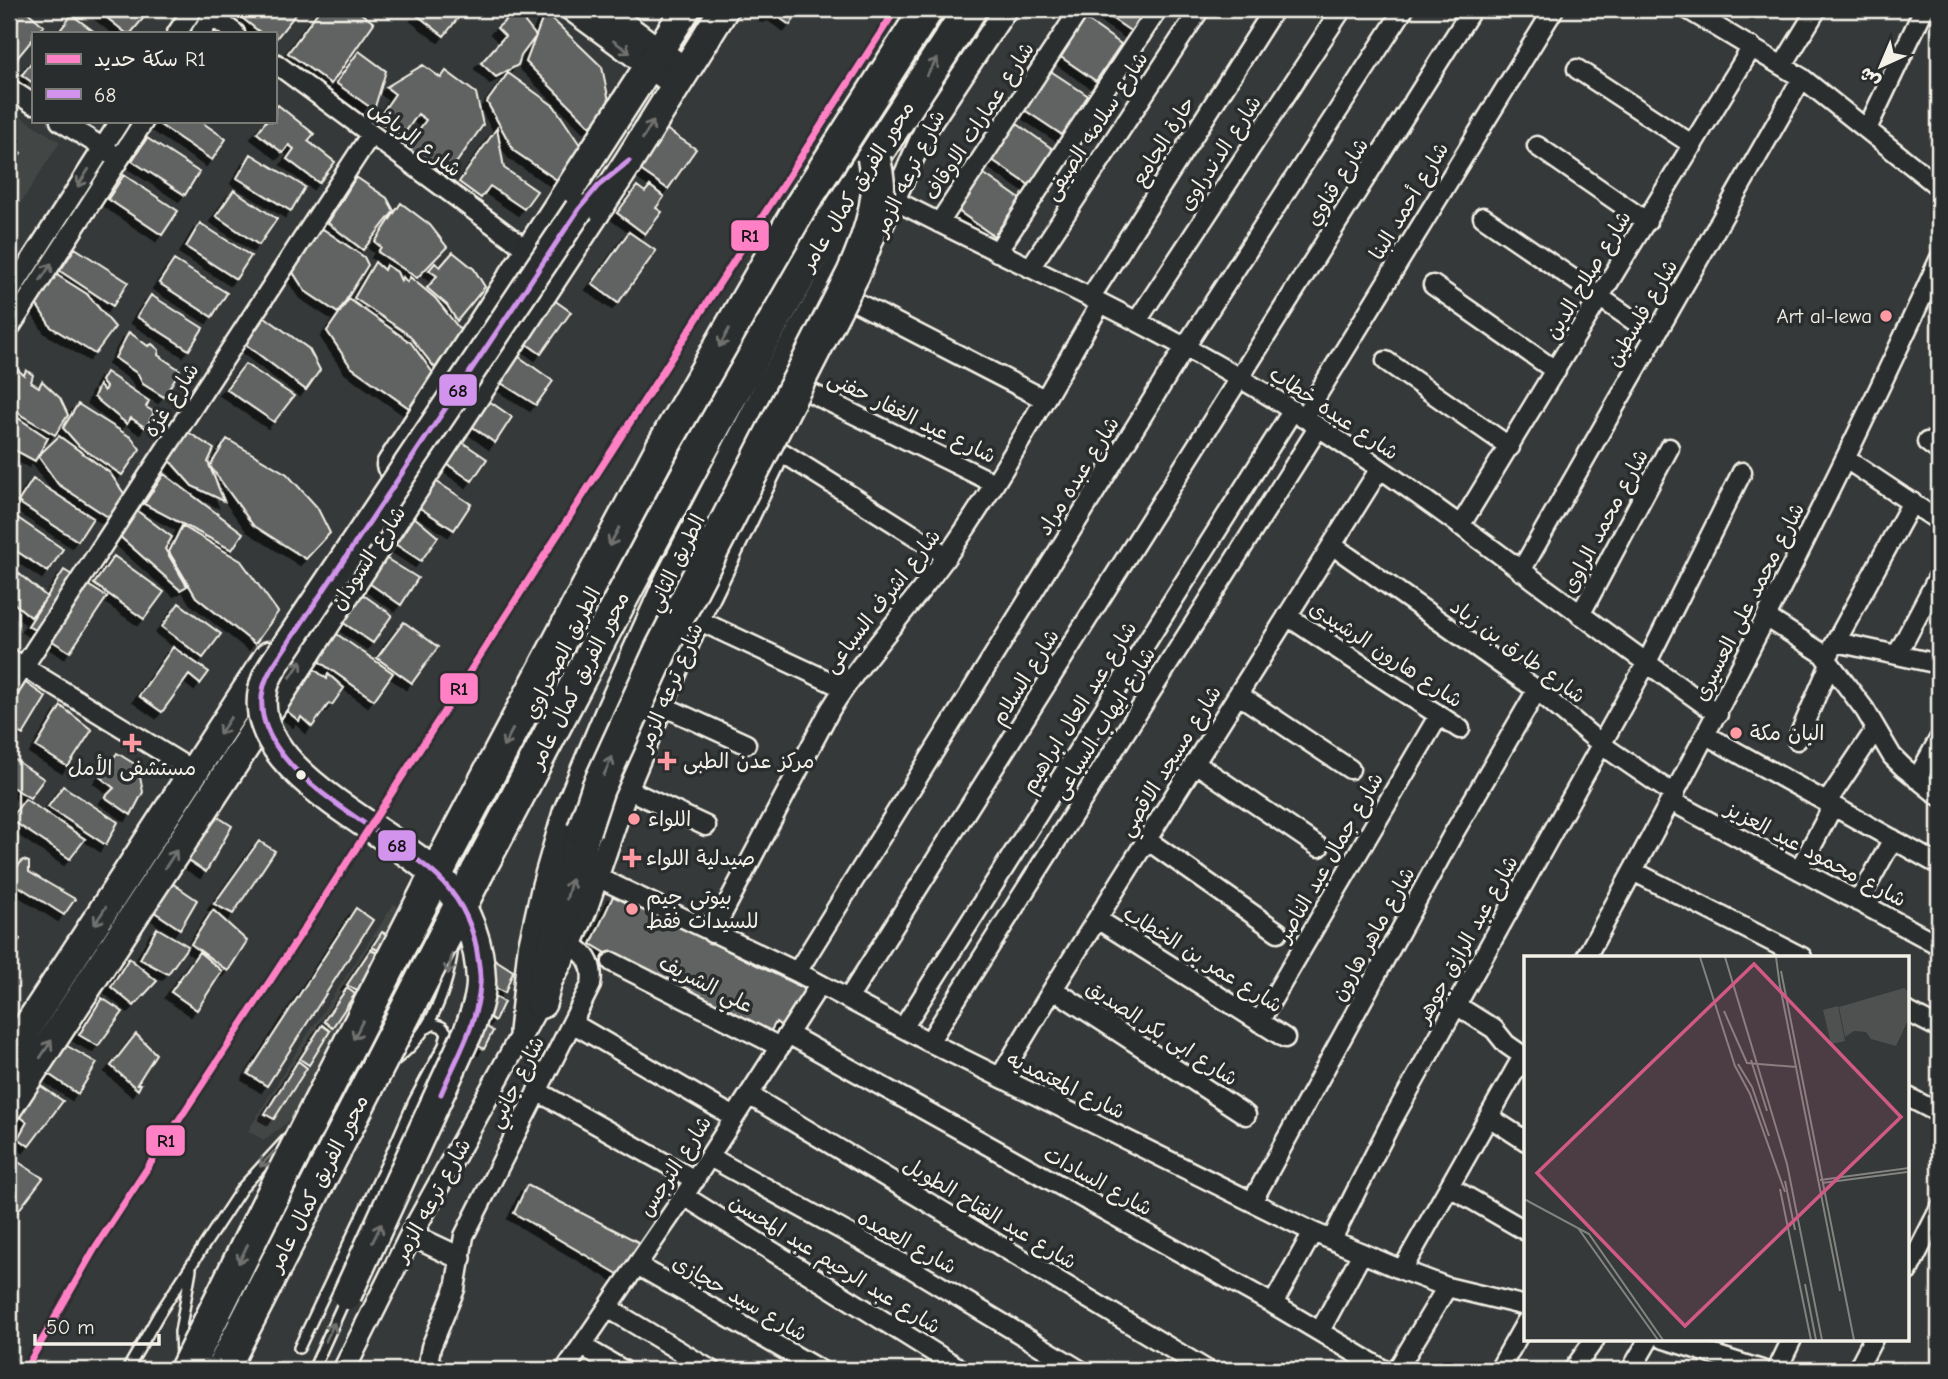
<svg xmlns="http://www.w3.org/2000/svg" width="1948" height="1379" font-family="'Comic Neue','Playpen Sans Arabic',sans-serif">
<defs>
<filter id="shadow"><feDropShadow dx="-6" dy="6" stdDeviation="0" flood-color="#0009"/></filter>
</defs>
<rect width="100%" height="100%" fill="#363939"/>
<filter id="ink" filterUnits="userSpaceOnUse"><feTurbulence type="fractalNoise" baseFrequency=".0143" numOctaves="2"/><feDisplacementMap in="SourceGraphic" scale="14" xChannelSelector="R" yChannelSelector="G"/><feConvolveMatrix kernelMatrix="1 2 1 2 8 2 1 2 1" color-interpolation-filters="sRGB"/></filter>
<g filter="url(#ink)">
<path fill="#434645" d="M9,109L60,142L9,221Z
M394,904L410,916L406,942L439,966L369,1065L319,1098L264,1140L248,1131L300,1046Z"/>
<path fill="#616362" stroke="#f4f1e8" stroke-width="2" filter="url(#shadow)" d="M20,9H24L44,26L38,33H33V39L9,68V22Z
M96,9H151L131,33H126Z
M231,9H300L275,40V33H261Z
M320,9H355L374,23L331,84L288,53Z
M421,9H465L444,36L417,15Z
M756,9H801L790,25L774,14L768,16Z
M1098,9H1153L1132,32Z
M516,11L536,36L521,56L518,65L496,77L481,63L505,36L497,28Z
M545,12L602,67L610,106L590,126L526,62Z
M72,15L96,33H58Z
M1081,16L1121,44L1096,81L1055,53Z
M359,51L386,71L374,110L336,83Z
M33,60V83L22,75Z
M423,65L441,78L446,71L476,93L483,125L447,176L406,148L426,120L418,114L402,137L377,120L395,94L386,87Z
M1043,66L1090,97L1064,136L1017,105Z
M508,73L554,106L580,145L560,182L514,151L487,102Z
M278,105L314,134L308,141L335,162L319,183L287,159L294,149L289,145L283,153L257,133L266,121H275V109Z
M158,121H200L226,139L212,160L157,123Z
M1013,121L1057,152L1032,187L988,157Z
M497,128L504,168L537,191L524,209L490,186L481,198L459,182Z
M666,129L696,149L668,189L639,169Z
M147,138L199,172L185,195L132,161Z
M9,143L21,153L9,169Z
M251,154L305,187L291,211L237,178Z
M980,171L1020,199L994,236L954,208Z
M124,175L178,211L162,235L108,199Z
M356,177L387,198L394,211L363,250L328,223Z
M637,186L645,192L650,186L664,197L656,208L662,212L645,234L617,213Z
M234,190L277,219L259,245L216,216Z
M401,203L430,225L447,247L417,278L378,252L381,247L375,242Z
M200,223L251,256L236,279L186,247Z
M320,227L364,257L368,265L338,313L305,291L289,266Z
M629,232L656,251L618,303L592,284Z
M75,248L128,282L113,306L60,271Z
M453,252L474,269L485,287L457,321L447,305L427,288L437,276L429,270L435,263L440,267Z
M174,260L227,293L212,317L159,283Z
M375,262L384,270L386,265L397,272L401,281L403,277L407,282L410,277L435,298L461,331L435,368L409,335L354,298Z
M52,272L87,294L115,327L95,354L51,327L35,302Z
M151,295L203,328L189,350L137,317Z
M547,295L571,312L541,354L517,337Z
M349,299L411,343L433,373L409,408L351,367L327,331Z
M265,317L309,349L320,370L306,390L245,344Z
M129,332L148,346L152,344L159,350L158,355L180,370L164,397L143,384L138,374L115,358Z
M508,349L553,381L536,405L490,376Z
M245,364L294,396L274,422L226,389Z
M13,366L24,375L26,370L33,375L31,382L39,387L42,381L60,398L68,415L55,435L21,415L9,400V373Z
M106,372L149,401L146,407L154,412L146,428L131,418L127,424L94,397L99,385L104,391L106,387L101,381Z
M479,394L512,417L495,443L462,419Z
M78,404L132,438L140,449L122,475L79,446L63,428Z
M9,412L48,438L35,461L9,447Z
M185,430L214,449L208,462L224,501L192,486L170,461Z
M59,436L110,473L127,498L111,519L58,484L38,456Z
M456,438L487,459L472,481L441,460Z
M227,439L287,474L317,507L330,533L306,559L253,525L210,466Z
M164,474L243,533L232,550L144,504Z
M33,479L93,518L78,541L18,502Z
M434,480L471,504L454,530L417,506Z
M132,507L172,537L165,549L187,586L180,590L116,533Z
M9,512L63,549L48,572L9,546Z
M413,516L438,537L421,561L395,544L397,541L389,536Z
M182,526L241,561L278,612L255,644L196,597L169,552Z
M379,554L418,578L401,605L363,579Z
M114,556L164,592L144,619L94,584Z
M11,567L47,597L31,617L9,599Z
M64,570L107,597L70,652L28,626Z
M355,589L392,615L373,643L335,617Z
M179,603L221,634L203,658L162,627Z
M404,622L438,647L412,683L377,658Z
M328,628L393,673L374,700L310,655Z
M173,647L209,672L200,684L189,675L162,712L139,696Z
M307,664L327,679L328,674L344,688L332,705L329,703L312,727L301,717L299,721L282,707Z
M20,679L46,697L23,735L9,727V695Z
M61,706L92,730L68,767L36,747Z
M117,753L138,766L143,792L131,815L105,797L114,788L100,777Z
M9,756L44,779L30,798L9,785Z
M63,786L118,822L106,845L48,807Z
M25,799L85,839L70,859L10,819Z
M218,817L232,826L206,872L180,855L202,822L209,827Z
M259,841L275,851L233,914L214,904Z
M23,860L29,862V872L75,899L64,915L9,880V876Z
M166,879L197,900L180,929L147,907Z
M614,894L811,992L786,1030L776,1022L767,1037L666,988L591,944Z
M356,908L373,920L267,1086L248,1074Z
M213,910L247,941L228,971L191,944Z
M157,928L188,946L168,974L140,959Z
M9,932L20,939L9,956Z
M382,932L392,937L382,952L372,947Z
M371,949L380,955L357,991L347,985Z
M199,952L222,971L197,1010L171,992Z
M488,955L513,971L505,993L480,980Z
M129,958L157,981L134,1006L111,987Z
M477,984L504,1002L495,1021L469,1003Z
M347,988L355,994L332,1028L324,1021Z
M102,998L123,1012L98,1046L79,1035Z
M463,1012L493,1031L484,1049L453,1030Z
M322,1025L330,1031L309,1065L300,1059Z
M136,1034L156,1054L137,1084H141L138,1090L111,1066Z
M62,1043L97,1063L78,1094L44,1071Z
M298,1061L307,1068L274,1119L265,1114Z
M35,1082L63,1101L29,1146L18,1138L27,1122L17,1114Z
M9,1156L43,1178L9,1223Z
M527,1185L648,1247L623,1277L514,1213Z"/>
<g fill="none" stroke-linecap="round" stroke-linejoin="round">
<defs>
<path id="service" d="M798,250L820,202
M391,1063C430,1036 447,993 453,947
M333,1101L358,1082
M299,1348L391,1154L414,1101L444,1045L447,1033L442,1027L434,1024L427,1028
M181,1359L180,1332L191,1269
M127,1370L159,1314L242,1188L287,1139
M313,1370L345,1299"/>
<path id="minor" d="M1687,9L1802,78L1939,187
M212,16L235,33
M177,33L193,9
M201,33L217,9
M275,63L529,251
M1783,65L1817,9
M1577,69L1693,145
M9,88L33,104
M60,121L113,154
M1867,129L1924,9
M1537,146L1647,222
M894,200C1027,268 1165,329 1292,410C1439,503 1575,614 1718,714
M1483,217L1656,336
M939,223L1080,9
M997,252L1158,9
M1030,268L1200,9
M1433,285L1556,371
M9,294L120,121
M848,298L1044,399
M1090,298L1274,9
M1137,321L1342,9
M9,329L144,121
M1386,361L1510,447
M809,392L994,483
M1303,418L1554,9
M1927,442L1939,451
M780,451L947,556
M1846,459L1939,521
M1460,526L1752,47
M1332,545L1537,690L1602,745L1675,795
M1521,571L1802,78
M1580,615L1669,448
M1287,616L1460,729
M1766,617L1822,653L1865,710L1892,756L1903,767L1939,796
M698,620L844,688
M1836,642L1939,664
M1897,655L1939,575
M9,658L195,772
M1827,658L1912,502
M9,689L371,134
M1239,695L1350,769
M663,706L746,744
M1706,735L1939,865
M1797,740L1830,664
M1195,763L1319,847
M1917,779L1939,739
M627,789L706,826
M1671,801L1939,945
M1827,802L1875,730
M1147,840L1278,932
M1799,870L1833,806
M1633,871L1802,957
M597,877L797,972L929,1042L1313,1232L1402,1270L1447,1287L1526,1306
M1858,902L1893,839
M1097,919L1285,1038
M712,933L830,710C865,654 911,607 949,553C1005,473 1051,387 1101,303
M1586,957C1711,729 1831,497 1939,260
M612,962L780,1047
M797,972L1185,347L1404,9
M1053,989L1246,1115
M848,999L1472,9
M1456,1005L1494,1029L1506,1044L1526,1058
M1908,1012L1939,1028
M1259,1022L1439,715
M572,1023L734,1117
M903,1028L1293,410
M788,1034L1273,1304L1384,1370
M929,1042L1318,428
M1000,1077L1053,989L1379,470
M537,1091L695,1180
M749,1095L1207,1370
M1908,1097L1933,1110
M1489,1117L1526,1141
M710,1157L909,1267L1080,1370
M1450,1187L1526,1231
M684,1196L962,1370
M1252,1202L1452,836L1537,690
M1332,1239L1389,1126L1646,664L1742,472
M637,1265L820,1370
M1402,1270L1518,1065L1526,1056
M1908,1271L1939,1210
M1273,1304L1313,1232
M608,1308L711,1370
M1320,1331L1362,1253
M1664,1339L1762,1370
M582,1346L623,1370
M438,1370L430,1363L429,1358L431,1347L455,1289L464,1236L591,985C594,967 588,954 571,945
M565,1370L684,1196L820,984
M1397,1370L1447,1287
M1499,1370L1526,1322
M1573,1370L1595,1339
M1631,1370L1649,1339
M1777,1370L1792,1339
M1857,1370L1873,1339"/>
<path id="tertiary" d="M570,9L675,86
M605,9L686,69
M880,230L925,131L1006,9
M520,1032L529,948L543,885L564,812L606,712L667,577L767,384L861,224
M411,1235L460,1258
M344,1370L411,1235L571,945L585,912L627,789L698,620L774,463"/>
<path id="primary" d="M391,465L686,9
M9,1055L269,656
M9,1106L629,161L724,9"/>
<path id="motorway" d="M477,873C577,686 671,496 778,313C838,209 905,110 970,9
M540,1002L584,830"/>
</defs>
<use href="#service" stroke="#f4f1e8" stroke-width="14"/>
<use href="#minor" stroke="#f4f1e8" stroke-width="23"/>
<use href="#tertiary" stroke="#f4f1e8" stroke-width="26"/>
<use href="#primary" stroke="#f4f1e8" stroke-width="33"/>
<use href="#motorway" stroke="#f4f1e8" stroke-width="37"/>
<use href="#service" stroke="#2a2d2e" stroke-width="9"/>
<use href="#minor" stroke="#2a2d2e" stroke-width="18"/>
<use href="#tertiary" stroke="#2a2d2e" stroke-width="21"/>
<use href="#primary" stroke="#2a2d2e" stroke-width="28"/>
<use href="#motorway" stroke="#2a2d2e" stroke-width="32"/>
<defs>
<path id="rail" d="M25,1370L95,1248L308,923L896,9"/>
</defs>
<use href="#rail" stroke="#f4f1e8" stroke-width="8"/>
<use href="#rail" stroke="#2a2d2e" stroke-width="5" stroke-dasharray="16" stroke-linecap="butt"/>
<defs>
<path id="primary-bridge" d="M347,1295L468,1032C474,1016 481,999 481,981C480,946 468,909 444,883C396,830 246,774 263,690C266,672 281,655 291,639L579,209"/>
<path id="motorway-bridge" d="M584,830L598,788L661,650L853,274C865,247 877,216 878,187C878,177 875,167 874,158
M186,1370L267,1206L446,855L662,448L801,206L927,9
M222,1370L477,873"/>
</defs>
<use href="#primary-bridge" stroke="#f4f1e8" stroke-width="33" stroke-linecap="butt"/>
<use href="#motorway-bridge" stroke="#f4f1e8" stroke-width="37" stroke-linecap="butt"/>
<use href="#primary-bridge" stroke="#2a2d2e" stroke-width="28"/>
<use href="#motorway-bridge" stroke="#2a2d2e" stroke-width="32"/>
<defs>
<path id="bus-1" d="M441,1094C456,1059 478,1023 480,984C481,976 479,967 478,958C475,930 462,902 443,882C395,831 246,773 263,690C266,672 281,655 291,639L579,209L598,186L629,161"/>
</defs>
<use href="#bus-1" stroke="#2a2d2e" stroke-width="10"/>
<use href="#bus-1" stroke="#d193ec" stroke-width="5"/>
<defs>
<path id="rail-1" d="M25,1370L95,1248L308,923L896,9"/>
</defs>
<use href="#rail-1" stroke="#2a2d2e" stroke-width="12"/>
<use href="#rail-1" stroke="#ff80c5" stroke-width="7"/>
</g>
<defs><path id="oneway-shaft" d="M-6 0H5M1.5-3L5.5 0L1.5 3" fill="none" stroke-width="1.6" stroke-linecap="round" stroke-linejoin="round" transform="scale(1.75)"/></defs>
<g stroke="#71726f">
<use href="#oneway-shaft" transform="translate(622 47) rotate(36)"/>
<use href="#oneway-shaft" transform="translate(932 67) rotate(-57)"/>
<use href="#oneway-shaft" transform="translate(648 130) rotate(-58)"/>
<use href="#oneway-shaft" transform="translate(83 178) rotate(123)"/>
<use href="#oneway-shaft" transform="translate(46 272) rotate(-57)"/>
<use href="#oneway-shaft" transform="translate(724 338) rotate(119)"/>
<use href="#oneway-shaft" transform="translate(614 537) rotate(118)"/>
<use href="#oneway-shaft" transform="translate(296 669) rotate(-57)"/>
<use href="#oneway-shaft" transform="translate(225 726) rotate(123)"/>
<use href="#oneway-shaft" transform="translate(508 738) rotate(118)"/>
<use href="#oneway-shaft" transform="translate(608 766) rotate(-66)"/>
<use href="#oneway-shaft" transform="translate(171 859) rotate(-57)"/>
<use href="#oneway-shaft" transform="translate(569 889) rotate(-76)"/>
<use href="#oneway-shaft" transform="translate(100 916) rotate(123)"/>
<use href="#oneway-shaft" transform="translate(450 964) rotate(102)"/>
<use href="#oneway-shaft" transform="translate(358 1030) rotate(117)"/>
<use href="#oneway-shaft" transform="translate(46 1049) rotate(-57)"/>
<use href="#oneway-shaft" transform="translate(267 1159) rotate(133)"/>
<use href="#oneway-shaft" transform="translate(377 1233) rotate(-64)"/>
<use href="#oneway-shaft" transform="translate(243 1254) rotate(116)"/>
<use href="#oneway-shaft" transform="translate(330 1332) rotate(-65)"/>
</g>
</g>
<g fill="#ff9aa2" stroke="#2a2d2e" stroke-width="2.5">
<circle cx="1886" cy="316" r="7"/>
<circle cx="1736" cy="733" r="7"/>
<path d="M128.5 732.5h7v7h7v7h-7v7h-7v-7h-7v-7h7z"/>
<path d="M663.5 750.5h7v7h7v7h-7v7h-7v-7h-7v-7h7z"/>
<circle cx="634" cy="819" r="7"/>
<path d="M628.5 847.5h7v7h7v7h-7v7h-7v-7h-7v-7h7z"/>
<circle cx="632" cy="909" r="7"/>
</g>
<circle fill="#f4f1e8" stroke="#2a2d2e" stroke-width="2.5" cx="301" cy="775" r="6"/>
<g text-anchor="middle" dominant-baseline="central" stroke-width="7" stroke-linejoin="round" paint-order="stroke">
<g font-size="21" fill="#f4f1e8" stroke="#2a2d2e">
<text transform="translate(979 121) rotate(-57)">شارع عمارات الاوقاف</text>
<text transform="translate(1096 126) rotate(-57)">شارع سلامه الصيفى</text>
<text transform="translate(415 139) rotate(37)">شارع الرياض</text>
<text transform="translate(1163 141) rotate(-58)">حارة الجامع</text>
<text transform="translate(1220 153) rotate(-57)">شارع الدندراوى</text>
<text transform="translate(909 173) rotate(-64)">شارع ترعه الزمر</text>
<text transform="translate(1337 182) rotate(-58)">شارع قناوي</text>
<text transform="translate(857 186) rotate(-58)">محور الفريق كمال عامر</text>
<text transform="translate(1409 201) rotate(-59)">شارع أحمد البنا</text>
<text transform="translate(1588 275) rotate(-59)">شارع صلاح الدين</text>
<text transform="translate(1642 313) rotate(-60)">شارع فلسطين</text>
<text transform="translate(171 400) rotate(-57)">شارع غزه</text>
<text transform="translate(1334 413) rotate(34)">شارع عبده خطاب</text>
<text transform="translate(912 417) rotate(26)">شارع عبد الغفار حفنى</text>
<text transform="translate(1078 476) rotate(-58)">شارع عبده مراد</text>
<text transform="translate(1605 521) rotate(-62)">شارع محمد الراوى</text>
<text transform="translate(368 558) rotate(-57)">شارع السودان</text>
<text transform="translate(676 563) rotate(-64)">الطريق الثاني</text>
<text transform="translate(882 601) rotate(-52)">شارع اشرف السباعى</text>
<text transform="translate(1749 602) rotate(-63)">شارع محمد على العسيرى</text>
<text transform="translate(1518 651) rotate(36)">شارع طارق بن زياد</text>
<text transform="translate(562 653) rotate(-63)">الطريق الصحراوي</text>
<text transform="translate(1386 654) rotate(33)">شارع هارون الرشيدى</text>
<text transform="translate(1025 677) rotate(-58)">شارع السلام</text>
<text transform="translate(579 680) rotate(-63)">محور الفريق كمال عامر</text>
<text transform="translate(670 687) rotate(-67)">شارع ترعه الزمر</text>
<text transform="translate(1079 707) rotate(-58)">شارع عبد العال ابراهيم</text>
<text transform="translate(1104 723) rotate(-58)">شارع ايهاب السباعى</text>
<text transform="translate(1170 761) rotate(-58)">شارع مسجد الاقصي</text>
<text transform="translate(1816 854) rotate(28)">شارع محمود عبد العزيز</text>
<text transform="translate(1330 857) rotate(-60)">شارع جمال عبد الناصر</text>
<text transform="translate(1373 934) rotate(-61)">شارع ماهر هارون</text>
<text transform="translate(1467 939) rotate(-61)">شارع عبد الرازق جوهر</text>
<text transform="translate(1203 959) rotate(32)">شارع عمر بن الخطاب</text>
<text transform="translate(706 984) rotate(27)">علي الشريف</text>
<text transform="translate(1162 1033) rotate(33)">شارع ابى بكر الصديق</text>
<text transform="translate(516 1082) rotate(-63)">شارع جانبي</text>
<text transform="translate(1066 1085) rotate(26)">شارع المعتمديه</text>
<text transform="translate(675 1166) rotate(-57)">شارع النرجس</text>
<text transform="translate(1098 1181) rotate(29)">شارع السادات</text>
<text transform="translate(318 1183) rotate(-63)">محور الفريق كمال عامر</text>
<text transform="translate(432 1200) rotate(-61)">شارع ترعه الزمر</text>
<text transform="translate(990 1213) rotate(31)">شارع عبد الفتاح الطويل</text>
<text transform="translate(907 1242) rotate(29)">شارع العمده</text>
<text transform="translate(835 1264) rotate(32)">شارع عبد الرحيم عبد المحسن</text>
<text transform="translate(740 1298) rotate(30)">شارع سيد حجازى</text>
</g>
<g font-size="21" fill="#f4f1e8" stroke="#2a2d2e" text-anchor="start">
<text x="1872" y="316" text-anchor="end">Art al-lewa</text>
<text x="1750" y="733">البان مكة</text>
<text x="683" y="761">مركز عدن الطبى</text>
<text x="132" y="768" text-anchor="middle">مستشفى الأمل</text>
<text x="648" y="819">اللواء</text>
<text x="646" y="858">صيدلية اللواء</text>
<text x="646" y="897">بيوتى جيم<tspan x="646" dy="24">للسيدات فقط</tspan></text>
</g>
</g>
<g transform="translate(1524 956)">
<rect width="385" height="385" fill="#363939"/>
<path d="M380,32L385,36V62L372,90L347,83L342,76L330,75L321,81L315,51ZM314,50L321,85L307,88L299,54Z" fill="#4e514f"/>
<path fill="none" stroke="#82837f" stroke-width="2" d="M176,1L211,110M201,1L263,208L298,384M252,1L256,31M257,15L330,384M256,30L316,335M200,55L223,107L273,111M227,104L243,155M210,108L226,138L261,236M214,108L228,131L245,180M296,224L385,212M261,225L271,274M298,227L383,216M256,233L287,384M0,243L65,278L139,384M54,272L134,384M281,328L292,384"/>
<path fill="#d15985" fill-opacity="0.15" stroke="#d15985" stroke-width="3.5" d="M230,8L377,161L161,370L13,217Z"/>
<rect width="385" height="385" fill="none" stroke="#f4f1e8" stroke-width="3.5"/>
</g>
<g stroke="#2a2d2e" stroke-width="2.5">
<rect x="730" y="219" width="40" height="33" rx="7" fill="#ff80c5"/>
<rect x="438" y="373" width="40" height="34" rx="7" fill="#d193ec"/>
<rect x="439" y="672" width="40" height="33" rx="7" fill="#ff80c5"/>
<rect x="377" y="829" width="40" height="33" rx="7" fill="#d193ec"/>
<rect x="145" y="1124" width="41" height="33" rx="7" fill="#ff80c5"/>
</g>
<g font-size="19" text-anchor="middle" font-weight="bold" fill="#111">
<text x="750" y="242">R1</text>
<text x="458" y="397">68</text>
<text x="459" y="695">R1</text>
<text x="397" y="852">68</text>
<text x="166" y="1147">R1</text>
</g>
<rect width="1948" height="1379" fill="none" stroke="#2a2d2e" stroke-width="35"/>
<rect x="18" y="18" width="1913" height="1344" fill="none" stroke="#f4f1e8" stroke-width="2.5" filter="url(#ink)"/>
<rect x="32" y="32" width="245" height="91" fill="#2a2d2e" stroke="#7b7b78" stroke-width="2"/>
<rect x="46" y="54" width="35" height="10" fill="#ff80c5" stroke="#7b7b78" stroke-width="2"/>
<text x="94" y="66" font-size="21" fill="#f4f1e8">سكة حديد R1</text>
<rect x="46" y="89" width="35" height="10" fill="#d193ec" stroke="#7b7b78" stroke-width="2"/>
<text x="94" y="102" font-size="21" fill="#f4f1e8">68</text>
<g transform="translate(1881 66) rotate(224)" stroke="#2a2d2e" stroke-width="5" paint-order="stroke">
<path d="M0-5L12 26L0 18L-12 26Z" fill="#f4f1e8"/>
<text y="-10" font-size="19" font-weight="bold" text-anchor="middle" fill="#f4f1e8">ش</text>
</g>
<path d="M35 1334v10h124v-10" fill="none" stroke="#f4f1e8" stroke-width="3.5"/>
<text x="46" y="1334" font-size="21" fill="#f4f1e8" stroke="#2a2d2e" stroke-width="5" paint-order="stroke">50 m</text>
</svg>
